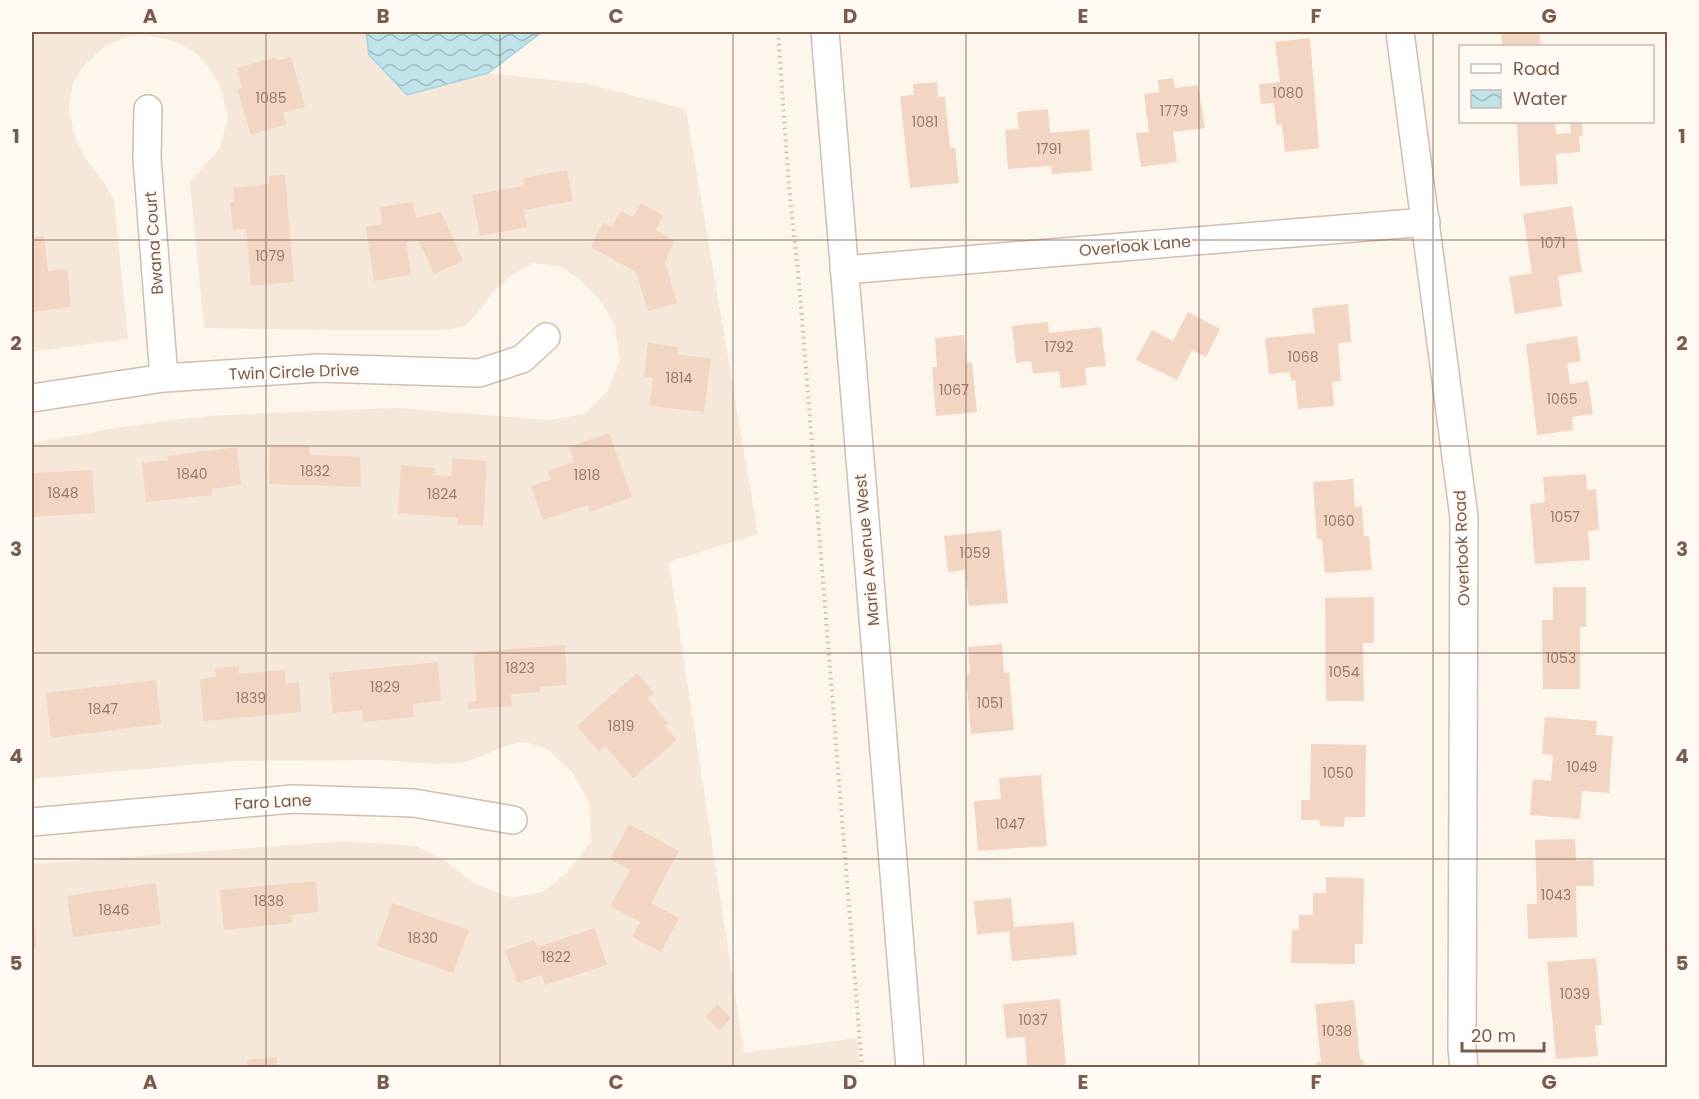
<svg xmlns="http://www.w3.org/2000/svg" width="1699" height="1099" font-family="Poppins,sans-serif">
<defs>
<pattern id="water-waves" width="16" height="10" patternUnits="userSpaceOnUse" patternTransform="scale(1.5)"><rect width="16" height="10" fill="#bfe3e8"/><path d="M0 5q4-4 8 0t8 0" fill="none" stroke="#a0bbbe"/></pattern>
</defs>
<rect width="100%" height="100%" fill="#fdf6ec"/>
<path fill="#f5e8da" d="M32,32H366L369,55L407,95L488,73L588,84L686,109L758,534L669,562L744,1053L857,1038L860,1067H32V864L344,841L416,846L445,861L474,883L511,898L542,892L568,872L591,841L589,802L572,772L546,748L524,742L505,746L480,757L460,763L432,764L383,760L235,761L32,779V443L127,426L207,416L313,411L398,408L549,420L584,414L607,392L620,361L615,326L600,300L581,281L562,267L533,263L511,276L494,291L479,311L464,327L446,330H332L204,328L190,182L220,148L228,116L219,83L199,55L174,41L144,34L125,37L102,48L83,67L73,83L69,108L74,134L85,158L104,182L114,200L128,339L32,352Z"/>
<path fill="url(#water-waves)" stroke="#a5d3da" stroke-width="1.5" d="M366,32H542L488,73L407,95L369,55Z"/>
<path fill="#f3d5c3" d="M1501,32H1539L1541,46H1502Z
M1310,38L1319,148L1285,152L1282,124L1276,125L1274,103L1261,104L1259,84L1280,82L1275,42Z
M276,57L277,61L291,57L305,107L283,113L287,124L251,135L237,89L242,88L237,68Z
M1173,78L1175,88L1198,85L1205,128L1173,132L1177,162L1141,167L1136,133L1149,132L1144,94L1159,92L1158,80Z
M937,82L938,97H945L950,148H955L959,183L910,188L900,96L914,95L913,84Z
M1048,109L1050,133L1089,129L1092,171L1052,174L1051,166L1008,169L1005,130L1019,129L1017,112Z
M1517,122H1555L1556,134L1571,133L1570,122H1582L1583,136H1579L1580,152L1556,154L1558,184L1520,186Z
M567,170L573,201L524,210L527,227L480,236L472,195L524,186L523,178Z
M285,175L294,282L251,286L246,229L233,230L230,202H234L233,188L269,184V176Z
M413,202L416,218L441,212L463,261L434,274L419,241L406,242L411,275L374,281L366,227L382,224L380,207Z
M641,203L663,215L656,230L674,241L665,262L677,303L648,311L636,272L591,247L603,222L612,227L621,211L633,217Z
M1572,206L1582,272L1558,276L1562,306L1515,314L1509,277L1532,273L1523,214Z
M44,236L48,271L67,269L71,307L32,312V237Z
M1348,304L1351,342L1338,343L1341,381L1332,382L1334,406L1298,409L1295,380L1291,381L1290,372L1269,374L1265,338L1315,333L1312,308Z
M1188,312L1220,329L1206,357L1192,350L1177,380L1136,360L1152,330L1173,341Z
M1048,322L1049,333L1101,327L1106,366L1085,368L1087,385L1061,388L1059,371L1033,374L1031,361L1016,363L1012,326Z
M964,335L966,363L972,362L977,412L936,416L932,367H937L935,338Z
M1577,336L1581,361L1567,363L1570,384L1588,381L1593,414L1572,417L1573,430L1537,435L1526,344Z
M648,343L679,347L678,355L711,358L704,412L649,406L653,378L644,377Z
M609,433L632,497L590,512L587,505L543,520L531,486L551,479L548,471L574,462L569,447Z
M237,447L241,485L212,489V495L146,502L142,463L168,460L167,456Z
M270,447H310V455L360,457L361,487L269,484Z
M453,458L487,461L483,526L457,524L458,518L398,513L401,465L435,468L434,475L451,476Z
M92,470L95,513L32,517V473Z
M1586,474L1587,490L1596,489L1599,530L1588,531L1590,560L1535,564L1530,504L1545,502L1543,477Z
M1353,479L1355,507L1362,506L1364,536H1369L1372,570L1325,573L1322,539H1317L1313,482Z
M1001,530L1008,603L969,606L965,570L948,572L944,536Z
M1553,587H1586V627H1580V689H1543L1542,620H1553Z
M1374,597V643H1363L1364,701H1326L1325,598Z
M1002,644L1004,673L1009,672L1014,730L971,734L966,675L970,674L968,647Z
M565,645L567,685L540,687L541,692L511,694L512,706L469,709L468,702L477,701L473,652Z
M438,662L441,701L413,704L414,717L363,722L362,710L333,713L329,673Z
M239,666V674L285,670L286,684L299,682L301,712L203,721L200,679L216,677L215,668Z
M637,673L654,693L647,698L668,723L665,726L677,740L633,778L605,746L599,752L577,726Z
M156,680L161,724L51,738L46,693Z
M1545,717L1597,721L1596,735L1613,736L1609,793L1582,791L1580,819L1530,815L1533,779L1551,781L1553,755L1542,754Z
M1311,744L1366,745L1365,817H1345L1344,827L1320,826L1319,820H1301V800H1310Z
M1041,775L1047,846L978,851L974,801L1001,799L999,778Z
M629,824L679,851L651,903L679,918L661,952L632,937L640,922L610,906L630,870L610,859Z
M1575,839L1576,861L1593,860L1594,886H1576L1577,937L1528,939L1527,904H1537L1535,840Z
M1326,877L1364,878L1363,944H1355V964L1291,963L1292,930H1299V915H1313V893H1326Z
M316,881L319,912L291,915L292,923L224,930L220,890Z
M156,883L161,925L73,937L67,896Z
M1011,898L1014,927L1074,922L1077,955L1012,961L1009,931L977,935L974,901Z
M392,903L469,930L453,973L377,946Z
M33,906L37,947L32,948V907Z
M595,928L607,965L545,985L542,975L517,983L505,950L534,940L537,947Z
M1596,958L1602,1025L1595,1026L1598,1056L1556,1059L1547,962Z
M1060,999L1066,1068H1027L1025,1037L1006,1038L1003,1004Z
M1354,1000L1360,1059H1363L1364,1068H1317L1316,1063L1321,1062L1315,1004Z
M717,1004L731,1018L720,1030L706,1017Z
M277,1057L278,1068H248L247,1060Z"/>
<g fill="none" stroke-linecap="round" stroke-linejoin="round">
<defs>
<path id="minor" d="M825,32L910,1068
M1400,32L1464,517L1462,1048L1464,1068
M148,109L147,158L164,378
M844,270L1426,222
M32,398L164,378L319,368L479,373L522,359L546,337
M32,822L293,799L414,803L513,820"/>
</defs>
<use href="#minor" stroke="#d1beb0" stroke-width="30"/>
<path stroke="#d9b8a5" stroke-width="4" stroke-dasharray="1.5 4.5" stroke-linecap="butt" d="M778,32L789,187L799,282L862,1068"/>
<use href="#minor" stroke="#fff" stroke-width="27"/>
</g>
<path fill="none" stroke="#7a5c4d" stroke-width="1.5" stroke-opacity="0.55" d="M266,32V1068M500,32V1068M733,32V1068M966,32V1068M1199,32V1068M1433,32V1068M32,240H1668M32,446H1668M32,653H1668M32,859H1668"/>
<g text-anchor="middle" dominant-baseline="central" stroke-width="4.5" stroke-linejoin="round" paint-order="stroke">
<g font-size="14" fill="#987a6a">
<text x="1288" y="93">1080</text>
<text x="271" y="98">1085</text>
<text x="1174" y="111">1779</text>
<text x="925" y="122">1081</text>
<text x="1049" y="149">1791</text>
<text x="1553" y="243">1071</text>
<text x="270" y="256">1079</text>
<text x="1059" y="347">1792</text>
<text x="1303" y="357">1068</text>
<text x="679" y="378">1814</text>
<text x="954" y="390">1067</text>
<text x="1562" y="399">1065</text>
<text x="315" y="471">1832</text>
<text x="192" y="474">1840</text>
<text x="587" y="475">1818</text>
<text x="63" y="493">1848</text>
<text x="442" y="494">1824</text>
<text x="1565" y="517">1057</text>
<text x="1339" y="521">1060</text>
<text x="975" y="553">1059</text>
<text x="1561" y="658">1053</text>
<text x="520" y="668">1823</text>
<text x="1344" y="672">1054</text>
<text x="385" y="687">1829</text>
<text x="251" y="698">1839</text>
<text x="990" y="703">1051</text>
<text x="103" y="709">1847</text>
<text x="621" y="726">1819</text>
<text x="1582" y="767">1049</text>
<text x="1338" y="773">1050</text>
<text x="1010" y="824">1047</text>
<text x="1556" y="895">1043</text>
<text x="269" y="901">1838</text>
<text x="114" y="910">1846</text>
<text x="423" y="938">1830</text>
<text x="556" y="957">1822</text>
<text x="1575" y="994">1039</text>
<text x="1033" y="1020">1037</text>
<text x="1337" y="1031">1038</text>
</g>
<g font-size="16" fill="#7a5c4d" stroke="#fffaf3">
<text transform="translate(154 243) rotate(-94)">Bwana Court</text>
<text transform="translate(1135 246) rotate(-5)">Overlook Lane</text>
<text transform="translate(294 372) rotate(-2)">Twin Circle Drive</text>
<text transform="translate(1462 548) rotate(-92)">Overlook Road</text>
<text transform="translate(867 550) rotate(-95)">Marie Avenue West</text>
<text transform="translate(273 802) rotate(-3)">Faro Lane</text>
</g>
</g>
<rect width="1699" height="1099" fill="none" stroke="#fffaf3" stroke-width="66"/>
<rect x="1459" y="45" width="195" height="78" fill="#fffaf3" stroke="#cabbb1" stroke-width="1.5"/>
<rect x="1471" y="64" width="30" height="9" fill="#ffffff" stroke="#cabbb1" stroke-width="1.5"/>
<text x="1513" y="75" font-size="18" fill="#7a5c4d">Road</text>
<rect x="1471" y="90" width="30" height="18" fill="url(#water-waves)" stroke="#cabbb1" stroke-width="1.5"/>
<text x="1513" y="105" font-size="18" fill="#7a5c4d">Water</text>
<path d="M1462 1042v9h82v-9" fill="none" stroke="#7a5c4d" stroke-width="3"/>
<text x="1471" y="1042" font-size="18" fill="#7a5c4d" stroke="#fffaf3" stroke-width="4.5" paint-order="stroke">20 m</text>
<rect x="33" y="33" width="1633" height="1033" fill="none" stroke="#7a5c4d" stroke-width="2"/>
<g font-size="20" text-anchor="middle" font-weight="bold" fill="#7a5c4d">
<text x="150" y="23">A</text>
<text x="383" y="23">B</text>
<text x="616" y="23">C</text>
<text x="850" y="23">D</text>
<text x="1083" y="23">E</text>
<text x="1316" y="23">F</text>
<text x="1549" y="23">G</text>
<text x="16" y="143">1</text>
<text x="1682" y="143">1</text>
<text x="16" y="350">2</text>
<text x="1682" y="350">2</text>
<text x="16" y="556">3</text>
<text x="1682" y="556">3</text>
<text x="16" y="763">4</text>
<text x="1682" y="763">4</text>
<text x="16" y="970">5</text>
<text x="1682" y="970">5</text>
<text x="150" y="1089">A</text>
<text x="383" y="1089">B</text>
<text x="616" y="1089">C</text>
<text x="850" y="1089">D</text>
<text x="1083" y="1089">E</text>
<text x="1316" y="1089">F</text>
<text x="1549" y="1089">G</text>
</g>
</svg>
